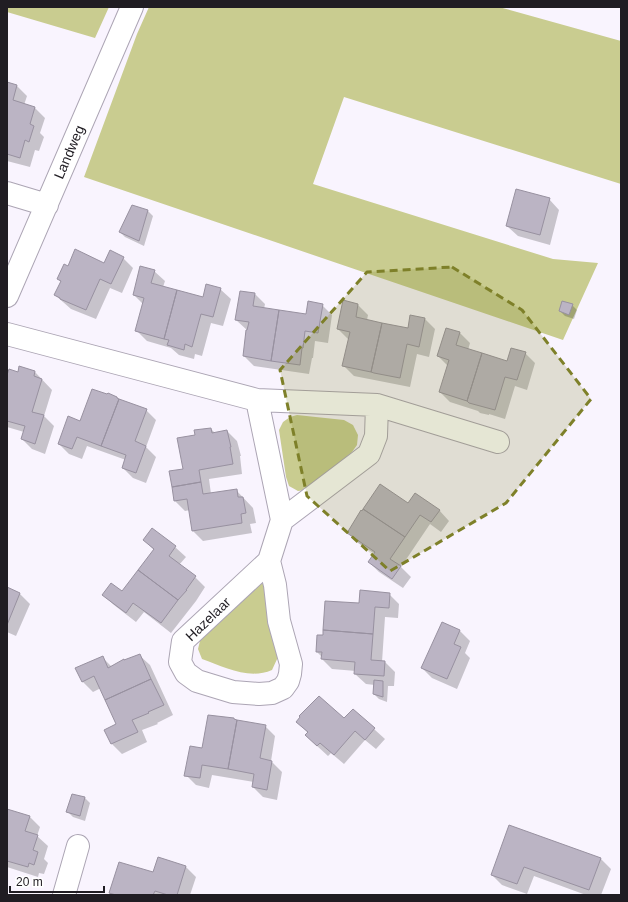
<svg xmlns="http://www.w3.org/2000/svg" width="628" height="902" font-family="Helvetica,sans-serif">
<rect width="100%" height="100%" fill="#f9f4fe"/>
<path fill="#c9cc90" d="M7,7H109L95,38L7,12Z
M149,7H499L621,41V184L344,97L313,184L553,259L598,263L563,340L84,177L137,34Z
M297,415L344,420L353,425L358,435L357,445L352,452L306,490L298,491L289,486L286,477L279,430L283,422L290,417Z
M260,582L265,585L278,657L272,670C249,680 224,667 202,659L198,649L200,641L256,585Z"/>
<path fill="#0003" d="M7,83L17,86L27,96L24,105L35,108L45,118L40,133L44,137L39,151L35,150L30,167L7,161Z
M549,199L559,210L550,245L518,236L507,226Z
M148,211L153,216L144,246L125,237L120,232Z
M123,258L133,268L122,293L110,288L96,319L71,309L55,295L61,282L58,279L68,267L105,264Z
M154,271L165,281L163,287L203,298L220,289L231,299L223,326L211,323L202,356L195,354L194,359L179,355L171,348L147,341L137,331L144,305L134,295Z
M255,294L265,304L264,309L306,315L322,305L332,315L328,343L315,341L313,358H312L309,374L254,366L244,356L247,330L236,320Z
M344,301L358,305L368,315L367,320L408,329L411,316L425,319L435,329L429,357L417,354L410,387L354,376L344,366L349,340L338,329Z
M572,305L577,310L574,319L565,316L560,311Z
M446,329L460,333L470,343L468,350L508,362L525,353L535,363L527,390L515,386L505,419L489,414V415L480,413L478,411L450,402L440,392L448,366L438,356Z
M20,368L35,372L52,390L44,416L54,426L45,454L32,449L22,439L24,432L7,427V378L18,373Z
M117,397L119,400L146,410L156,420L146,447L156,457L146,483L133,478L123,468L126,460L87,446L82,459L69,454L59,444L80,422Z
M211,429L215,433L227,431L237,441L241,456H240L242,474L209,479L211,494L236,490L253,508L256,523L250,524L252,533L203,541L193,531L190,510L185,511L175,501L184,470L197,436Z
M408,505L439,510L449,521L441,532L430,524L401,567L411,577L403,588L379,572L369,562L375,554L358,543L348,532Z
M153,530L175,547L186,557L179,565L195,577L205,587L196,601L171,633L144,612L136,622L114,605L103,595L122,592L154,550L144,540Z
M7,588L20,594L30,604L16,636L7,632Z
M389,594L399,604L398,618L385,617L382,662H385L395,672L394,686H388L387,702L379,699L374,694L375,685L366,684L355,674L356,671L332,669L322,659V657L317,652L324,636L360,604Z
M442,624L460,631L470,641L465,653L470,658L457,689L432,678L422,668Z
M139,655L150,665L173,715L157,723L158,724L142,730L147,742L122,754L112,744L118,725L101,688L93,692L83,682L77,669L102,657L112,667Z
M353,710L385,739L376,749L365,740L344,764L331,753L328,756L316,745L306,735L308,733L297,722L344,720Z
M265,726L275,736L271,761L282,772L277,800L263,797L253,787L254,782L212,775L209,788L196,785L186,775L203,750Z
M73,795L85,798L90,803L85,821L73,817L68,812Z
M7,810L30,817L40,827L37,836L48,846L44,859L48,863L44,874L39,873L38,877L7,867Z
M510,826L601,859L611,869L601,895H586L534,876L527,894L502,885L492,875Z
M159,859L186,867L196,877L190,895H112L110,893L154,874Z"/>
<path fill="#bbb4c4" stroke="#9891a0" d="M7,82L17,85L13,100L35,107L30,124L34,126L29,142L25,140L20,158L7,154Z
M516,189L550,198L540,235L506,226Z
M132,205L148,210L139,241L119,232Z
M75,249L104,263L110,250L124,257L111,284L100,279L86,310L60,299V298L54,295L61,281L57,279L64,264L68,266Z
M140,266L155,270L151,283L177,290L164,339L135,331L144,298L133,295Z
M206,284L221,288L213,317L201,314L192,347L185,344L184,350L167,345L169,340L164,339L177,290L203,297Z
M240,291L255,293L253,306L279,310L271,361L243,356L246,330H247L249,322L235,320Z
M343,300L358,304L356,317L382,323L371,372L342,366L350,332L337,329Z
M308,301L323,304L318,333L305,331L303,348H302L300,365L271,361L279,310L306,314Z
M562,301L573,304L569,315L559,311Z
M410,315L425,318L419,347L407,344L400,378L374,373L371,372L382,323L408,328Z
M446,328L460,332L456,345L482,353L467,401L439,392L449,360L437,356Z
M511,348L526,352L517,380L505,377L495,410L469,403L467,401L482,353L507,361Z
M19,366L35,371L34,376L42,379L32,412L44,415L35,444L21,439L25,426L7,421V375L9,369L18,372Z
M92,389L107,394L108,393L117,397V398L119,399L101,446L77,437L72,449L58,444L68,416L80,421Z
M119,399L147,409L135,441L146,446L136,473L122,468L126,455L101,446Z
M211,428L212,433L227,430L231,447H230L233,464L199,470L201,482L172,487L169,471L183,469L177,438L195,435L194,430Z
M201,482L203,494L237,489L238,497H243L246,513L241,514L242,523L192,531L187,499L174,501L172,487Z
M380,484L408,503L415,493L440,510L431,522L420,515L405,537L363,509Z
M363,509L405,537L390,559L401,566L392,579L368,562L375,552L347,533L361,510L362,511Z
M152,528L176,546L169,556L196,576L186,590H187L178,600L138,570L154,549L143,540Z
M138,570L178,600L161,623L133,603L126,613L102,595L111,583L122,591Z
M7,587L20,593L7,625Z
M360,590L390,593L389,608L375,607L373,634L323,630L325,601L359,603Z
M442,622L460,630L454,644L461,647L447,679L421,668Z
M323,630L373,634L371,660L385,661L384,676L354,674L355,662L321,659L322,652H316L317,635H323Z
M140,654L151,679L105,700L94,676L82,682L75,668L103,656L108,668L124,659V660Z
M151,679L164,705L148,712L149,713L132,720L138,732L111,744L104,730L116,724L105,700Z
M374,680L383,681V697L373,694Z
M319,696L344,718L353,709L375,728L365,740L355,731L334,755L320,743L317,746L305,735L308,732L296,722L300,717L299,716Z
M208,715L234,718V719L237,720L228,769L202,765L200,778L184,776L190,746L202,748Z
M237,720L266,725L260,758L272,761L267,790L252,787L254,774L228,769Z
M72,794L85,797L80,816L66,812Z
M7,809L30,816L25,831L38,835L33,850L38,852L34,865L29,863L28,867L7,861Z
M509,825L601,858L589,890L524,867L517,884L491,875Z
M158,857L186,866L177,895H168L155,891L153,895H116L109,893L119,862L153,872Z"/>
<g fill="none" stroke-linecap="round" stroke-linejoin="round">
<defs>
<path id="street" d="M7,193L47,205
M7,296L132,7
M7,334L257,400L377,405L498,442
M257,400L282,520L269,561L183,641L180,662L186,673L197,681L233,692L259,694L272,693L283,688L288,681L290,674L291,664L279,621L275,585L269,561
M282,520L369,454L376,436L377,405
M64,895L78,846"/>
</defs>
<use href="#street" stroke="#aca5b4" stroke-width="24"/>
<use href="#street" stroke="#fff" stroke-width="22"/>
</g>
<path fill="#7e8029" fill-opacity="0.2" stroke="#7e8029" stroke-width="3" stroke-dasharray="8 5" stroke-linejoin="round" d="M452,267L522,310L591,399L506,503L390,571L307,496L280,370L367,272Z"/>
<g text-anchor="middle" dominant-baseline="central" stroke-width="3" stroke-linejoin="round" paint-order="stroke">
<g font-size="14" fill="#201d23" stroke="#fff">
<text transform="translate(69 152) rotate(-67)">Landweg</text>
<text transform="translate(208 619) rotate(-44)">Hazelaar</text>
</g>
</g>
<rect width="628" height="902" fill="none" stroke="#201d23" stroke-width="16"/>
<path d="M10 886v6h94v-6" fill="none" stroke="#201d23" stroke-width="2"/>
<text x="16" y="886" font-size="12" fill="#201d23" stroke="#ffffff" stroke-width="3" paint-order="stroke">20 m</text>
</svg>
